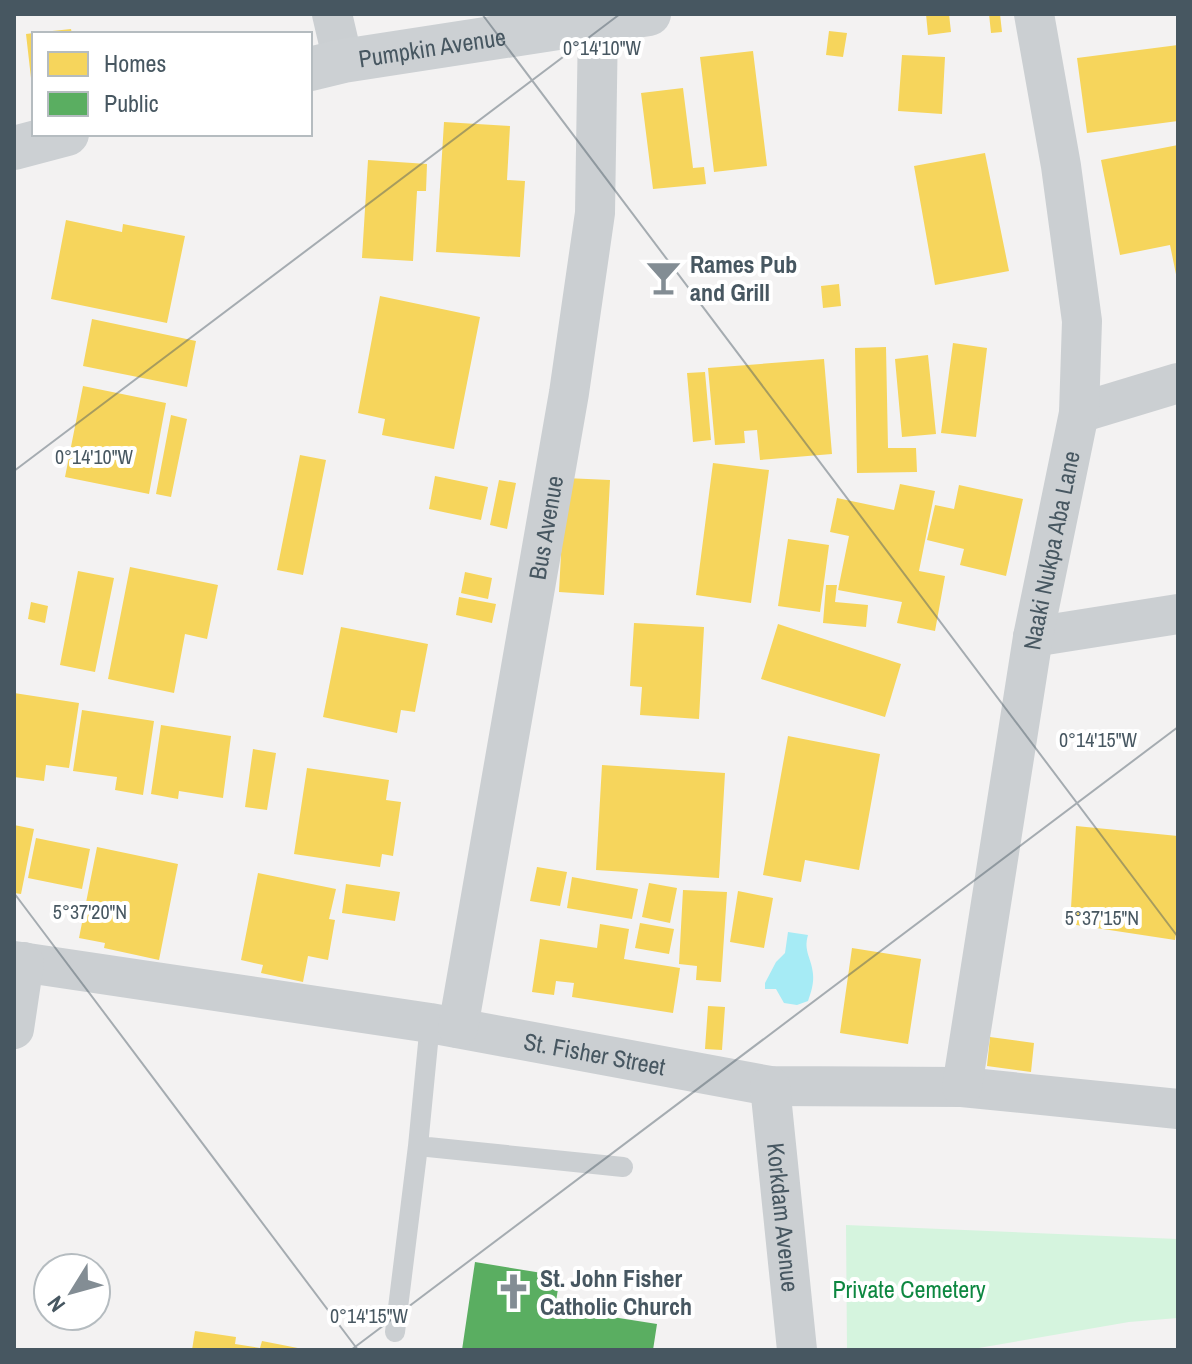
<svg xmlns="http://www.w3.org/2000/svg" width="1192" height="1364" font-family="'Archivo Narrow',sans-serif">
<rect width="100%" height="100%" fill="#f3f2f2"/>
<path fill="#d5f4de" d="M846,1225L1178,1239V1318L1129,1322L967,1350H847Z"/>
<path fill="#a6ebf5" d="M788,932L808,935C803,951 812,959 813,974C814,984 811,992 808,1001L797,1005L784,1003L776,989H765V983L776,962L785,953Z"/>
<path fill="#f6d55c" d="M926,14H949L951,32L928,35Z
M989,14H1000L1002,32L991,33Z
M71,29L72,34H43V32Z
M829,31L847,33L843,57L826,55Z
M34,33V78H31L26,34Z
M1178,45V121L1087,133L1077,58Z
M753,51L767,166L714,172L700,57Z
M902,55L945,57L942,114L898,111Z
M683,88L693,168L704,167L706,184L653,189L641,93Z
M444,122L510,126L507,180L525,181L520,257L436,252Z
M1178,145V279H1177L1170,245L1120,255L1101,160Z
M985,153L1009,271L935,285L914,166Z
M368,160L427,164L426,191H417L413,261L362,258Z
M66,220L122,232L123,224L185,236L167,323L51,299Z
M839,284L841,306L823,308L821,286Z
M380,296L480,317L454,449L382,435L385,419L358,413Z
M92,319L196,341L187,387L83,366Z
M953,343L987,348L976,437L941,433Z
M886,347L888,448H916L917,472L857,473L855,348Z
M928,355L936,434L902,437L895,359Z
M824,359L832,454L760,460L757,430L744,431L745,443L715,445L708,368Z
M705,372L711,440L693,442L687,373Z
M83,386L166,403L149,494L65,477Z
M171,415L187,419L171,497L156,494Z
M300,455L326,460L303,575L277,570Z
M713,463L769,470L751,603L696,595Z
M435,476L488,487L481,520L429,509Z
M565,478L610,480L604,595L559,592Z
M499,480L516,483L507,529L490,525Z
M900,484L935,491L919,571L945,576L935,631L897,623L902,602L838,590L849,536L830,532L837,498L894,510Z
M959,485L1023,499L1006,576L960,565L964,549L927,540L935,505L954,509Z
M788,539L829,545L820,612L778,606Z
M130,567L218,585L207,639L185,634L174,693L108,679Z
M78,571L114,578L95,672L60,665Z
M465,572L492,578L488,599L461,593Z
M826,585H837L835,602L868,605L866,627L823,623Z
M459,597L496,604L492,623L456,615Z
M31,602L48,606L45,623L28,619Z
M634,623L704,627L699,719L640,715L642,687L630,686Z
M778,624L901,664L885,717L761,679Z
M341,627L428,644L415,712L401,710L397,733L323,717Z
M14,693L79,703L69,768L46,765L44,781L14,777Z
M82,710L154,721L143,795L115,790L117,777L73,771Z
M161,725L231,736L223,798L179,791L178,799L151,794Z
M788,736L880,754L859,870L805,860L801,882L763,875Z
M253,749L276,753L267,810L245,807Z
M602,765L725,773L719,878L596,870Z
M307,768L389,780L386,800L401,802L393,856L382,854L380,867L294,854Z
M14,825L34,829L21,894L14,893Z
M1076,826L1178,836V920L1175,940L1070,924Z
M36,838L90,849L82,889L28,878Z
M97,847L178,864L159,960L104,948L105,943L79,938Z
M537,867L567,872L560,906L530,901Z
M258,873L336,889L329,919L335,920L328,960L308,956L303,982L261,973L263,965L241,960Z
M572,877L638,889L632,919L567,908Z
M649,883L677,888L670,923L642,917Z
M346,884L400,892L395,921L342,913Z
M683,890L727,892L721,982L696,980L697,966L679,964Z
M738,891L773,898L764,948L730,942Z
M640,923L674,929L669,954L635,948Z
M600,924L629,929L624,959L680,968L673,1013L572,997L574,983L556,981L554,995L532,992L540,939L597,948Z
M852,948L921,959L908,1044L840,1033Z
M708,1006L725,1007L722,1050L705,1049Z
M990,1037L1034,1043L1031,1072L987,1066Z
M195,1331L236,1337L235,1344L260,1348L262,1341L308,1350H192Z"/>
<path fill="#5aae61" d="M475,1262L560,1276L555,1308L657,1324L653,1350H462Z"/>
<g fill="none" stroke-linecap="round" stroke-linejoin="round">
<path stroke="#cbcfd2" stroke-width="20" d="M418,1146L623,1167
M395,1332L418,1146L430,1023"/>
<g stroke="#cbcfd2" stroke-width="40">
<path d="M332,14L343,61"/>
<path d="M1079,413L1178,383"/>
<path d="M1033,637L1178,614"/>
<path id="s1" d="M14,961L430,1023L770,1086L962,1087L1178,1109"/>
<path id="s2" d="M458,1028L569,393L595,213L598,23"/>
<path d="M14,1029L24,962"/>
<path id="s3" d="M770,1086L797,1350"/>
<path id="s4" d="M962,1087L1033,637L1079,413L1082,321L1061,166L1034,14"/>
</g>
<g stroke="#ccd0d3" stroke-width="44">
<path id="s5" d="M310,69L343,61L649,14"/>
<path d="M14,148L67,134"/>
</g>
</g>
<path fill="none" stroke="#475761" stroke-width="2" stroke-opacity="0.45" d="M482,14L1178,937M14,471L620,14M14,893L358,1350M351,1350L1178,727"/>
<defs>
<symbol id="bar-bare" viewBox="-9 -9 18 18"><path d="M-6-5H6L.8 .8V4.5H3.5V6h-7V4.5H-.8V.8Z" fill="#838d94" stroke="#fff" stroke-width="2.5" paint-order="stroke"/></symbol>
<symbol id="church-bare" viewBox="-9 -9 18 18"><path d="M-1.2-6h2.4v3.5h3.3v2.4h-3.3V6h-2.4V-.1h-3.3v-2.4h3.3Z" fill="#838d94" stroke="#fff" stroke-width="2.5" paint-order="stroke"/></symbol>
</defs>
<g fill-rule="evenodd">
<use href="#bar-bare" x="638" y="252" width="51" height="51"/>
<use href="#church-bare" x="488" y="1266" width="51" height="51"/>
</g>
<g text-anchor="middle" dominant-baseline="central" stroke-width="8" stroke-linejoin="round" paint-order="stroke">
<g font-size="24" fill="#475761" stroke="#fff">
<text stroke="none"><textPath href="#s5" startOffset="124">Pumpkin Avenue</textPath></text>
<text stroke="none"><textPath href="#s2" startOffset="508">Bus Avenue</textPath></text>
<text stroke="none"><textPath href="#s4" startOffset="544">Naaki Nukpa Aba Lane</textPath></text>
<text stroke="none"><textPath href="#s1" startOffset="588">St. Fisher Street</textPath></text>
<text stroke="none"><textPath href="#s3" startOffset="132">Korkdam Avenue</textPath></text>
</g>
<g font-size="24" font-weight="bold" fill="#475761" stroke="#fff" text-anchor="start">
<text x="690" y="264">Rames Pub<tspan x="690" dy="28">and Grill</tspan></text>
<text x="540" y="1278">St. John Fisher<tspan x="540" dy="28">Catholic Church</tspan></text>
</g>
<g font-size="24" fill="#0d8740" stroke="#fff">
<text x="909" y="1289">Private Cemetery</text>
</g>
</g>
<g font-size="20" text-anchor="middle" fill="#475761" stroke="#fff" stroke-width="8" stroke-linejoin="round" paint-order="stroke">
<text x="602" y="55">0°14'10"W</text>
<text x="94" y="464">0°14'10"W</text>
<text x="1098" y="747">0°14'15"W</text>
<text x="90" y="919">5°37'20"N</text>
<text x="1102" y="925">5°37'15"N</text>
<text x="369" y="1323">0°14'15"W</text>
</g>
<rect width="1192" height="1364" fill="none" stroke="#475761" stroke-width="32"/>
<rect x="32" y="32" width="280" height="104" fill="#ffffff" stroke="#b5bcc0" stroke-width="2"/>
<rect x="48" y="52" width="40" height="24" fill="#f6d55c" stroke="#b5bcc0" stroke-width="2"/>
<text x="104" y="72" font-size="24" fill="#475761">Homes</text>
<rect x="48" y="92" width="40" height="24" fill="#5aae61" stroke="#b5bcc0" stroke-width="2"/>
<text x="104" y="112" font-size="24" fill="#475761">Public</text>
<g transform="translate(72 1292) rotate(233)"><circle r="38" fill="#ffffff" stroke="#b5bcc0" stroke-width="2"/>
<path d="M0-6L14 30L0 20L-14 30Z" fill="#838d94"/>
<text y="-12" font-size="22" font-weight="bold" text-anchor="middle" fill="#475761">N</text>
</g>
</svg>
